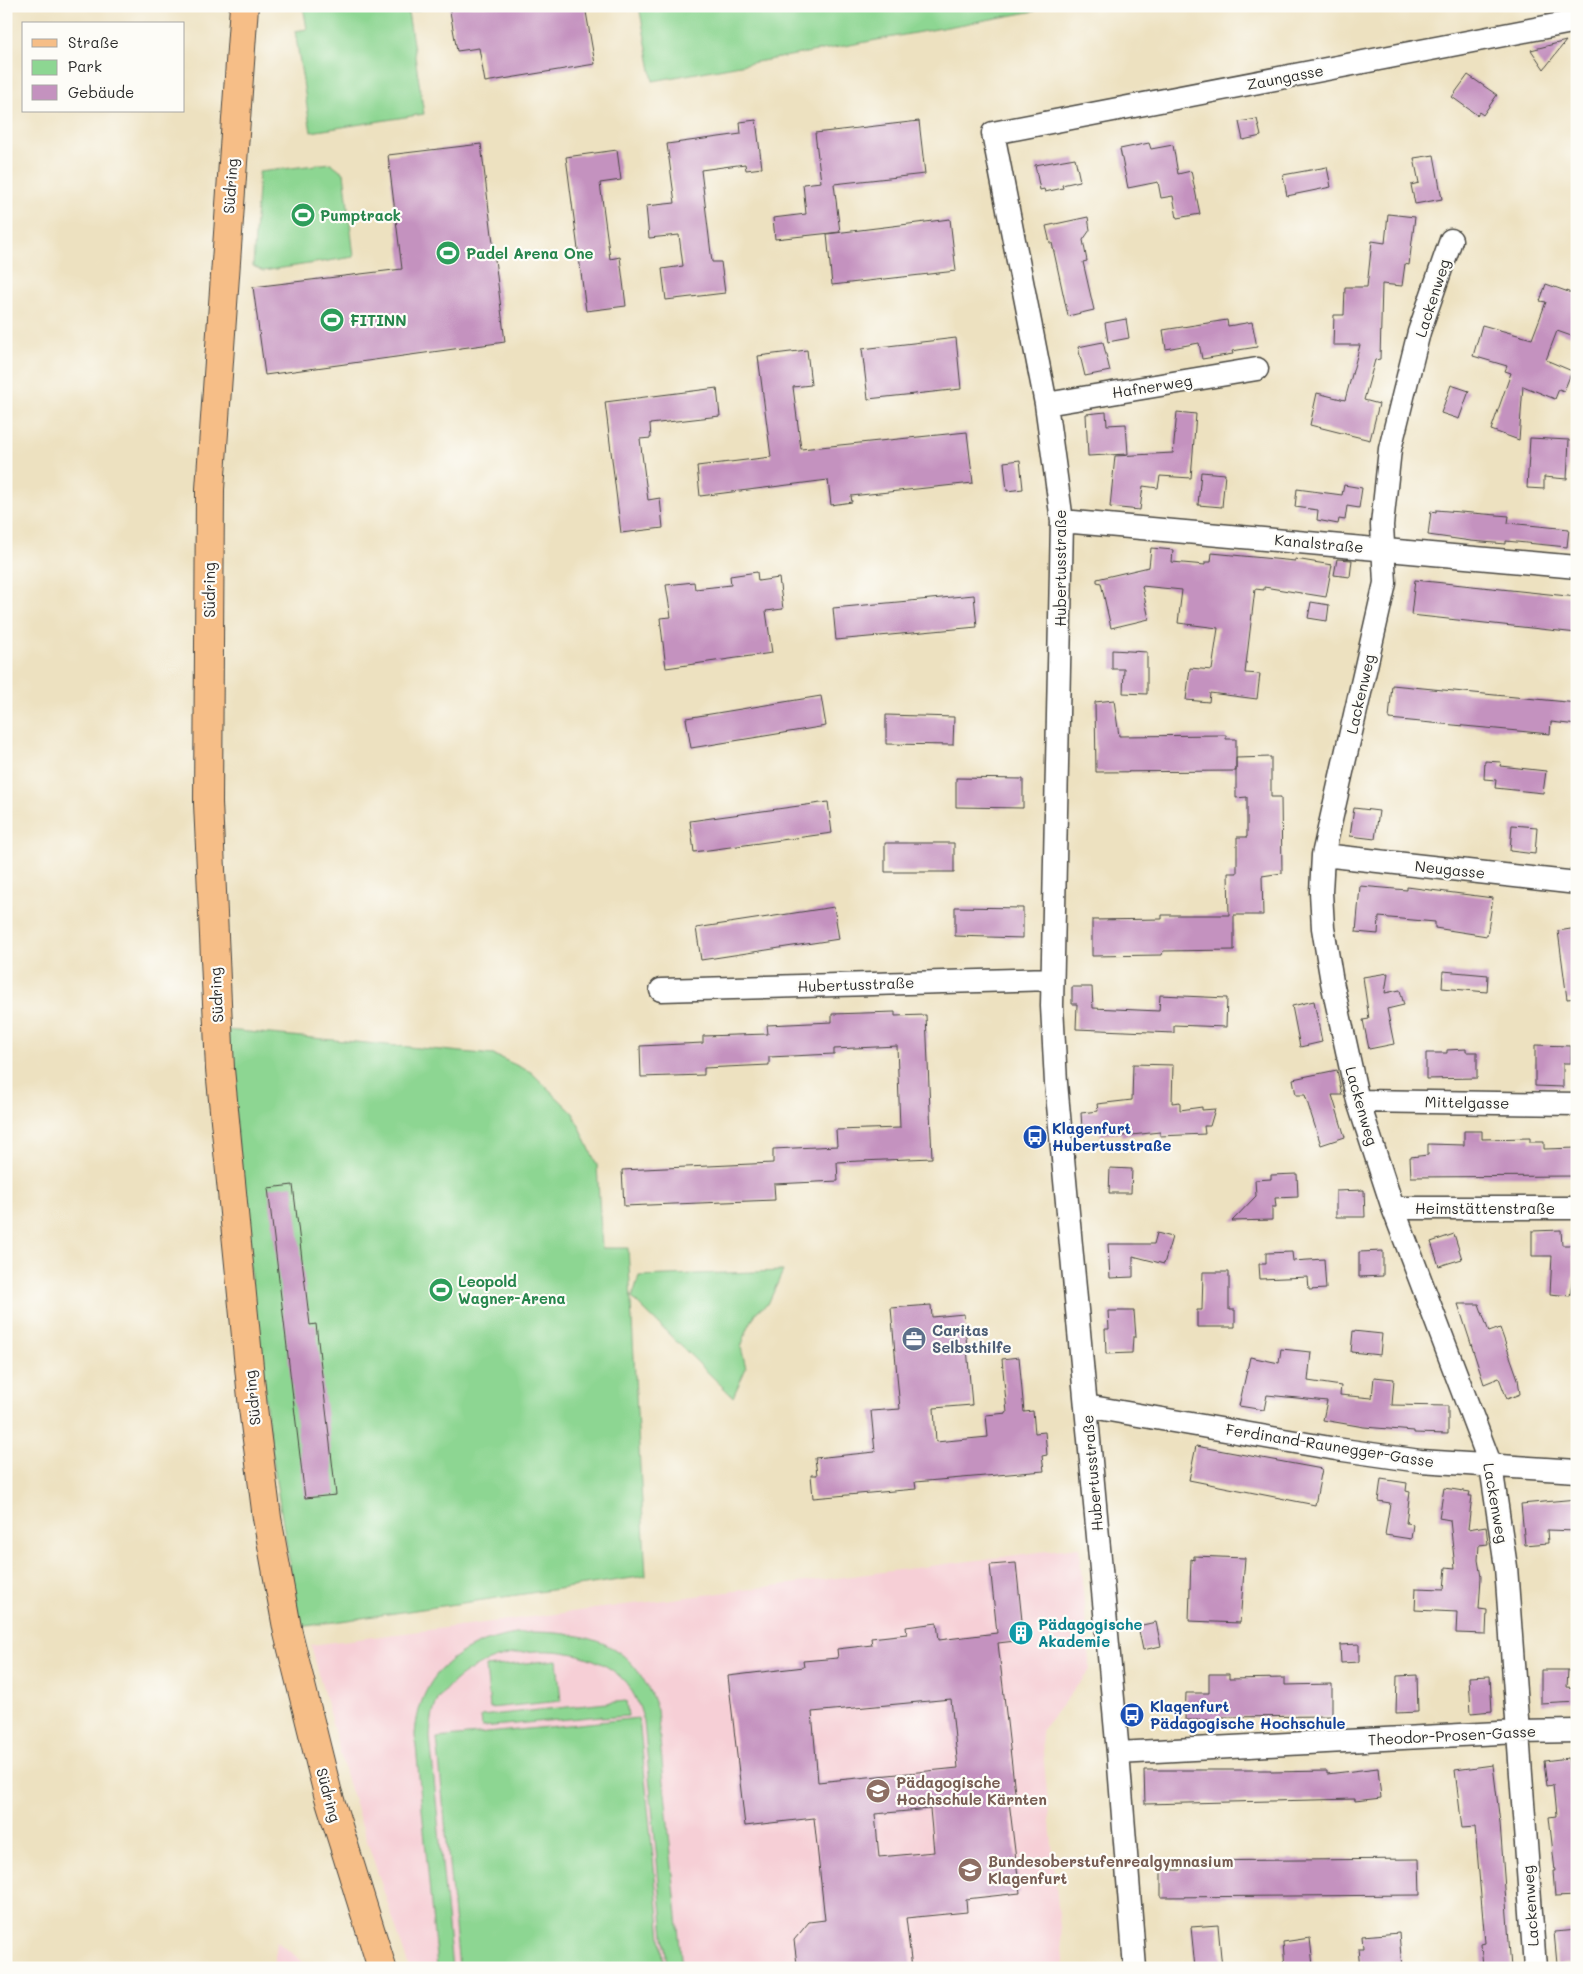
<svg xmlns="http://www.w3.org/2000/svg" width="1583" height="1974" font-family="Mali,sans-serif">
<rect width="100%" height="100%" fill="#fdfcf7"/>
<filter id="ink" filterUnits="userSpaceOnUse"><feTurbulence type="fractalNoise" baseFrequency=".02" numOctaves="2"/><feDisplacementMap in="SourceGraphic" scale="10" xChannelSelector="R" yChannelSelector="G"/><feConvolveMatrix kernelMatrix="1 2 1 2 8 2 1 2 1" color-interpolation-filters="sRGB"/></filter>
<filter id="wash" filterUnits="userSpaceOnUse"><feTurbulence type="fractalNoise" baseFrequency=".0096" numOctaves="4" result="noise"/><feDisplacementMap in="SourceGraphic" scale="20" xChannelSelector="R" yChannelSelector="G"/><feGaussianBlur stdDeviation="1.12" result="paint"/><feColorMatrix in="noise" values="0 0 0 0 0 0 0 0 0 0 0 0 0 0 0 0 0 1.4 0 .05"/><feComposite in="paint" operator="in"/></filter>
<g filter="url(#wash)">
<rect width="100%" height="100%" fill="#ede1c0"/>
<path fill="#f6cfd6" d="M1079,1547L1090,1670L1041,1731L1064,1968H409L347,1780L311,1645Z
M276,1941L311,1968H273Z"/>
<path fill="#8dd692" stroke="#5c805e" d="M303,6H418L419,10L408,12L424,114L311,132L295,31L307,29Z
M639,6H1034L1035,11L653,81Z
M331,163L344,173L354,257L263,271L253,266L259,172Z
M227,1030L494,1055L531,1072L573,1113L597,1165L602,1248H628L646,1576L300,1627L276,1481L256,1332Z
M783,1271L768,1304L757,1311L748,1328L741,1347L746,1368L733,1397L632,1298L639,1276Z
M532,1632C597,1633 635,1645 657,1710L682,1968H667L644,1722C639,1703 632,1686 616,1673C569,1635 471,1647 438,1700C432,1711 431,1725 430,1737L452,1968H437L415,1735C420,1666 468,1638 532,1632Z
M557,1660L561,1701L490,1708L486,1667Z
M626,1701L628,1716L601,1718V1716L482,1727L481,1716Z
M639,1718L664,1968H459L437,1738Z"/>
<g id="blocks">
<path fill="#c492bf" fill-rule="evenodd" d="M449,6H585L595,64L485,82L479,48L457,51Z
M1566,41L1544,69L1531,50Z
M1468,75L1497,95L1483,115L1479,112L1477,115L1452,97Z
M1257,119L1261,136L1243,140L1239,122Z
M756,120L762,168L746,170L745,164L701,170L712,262H721L725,293L666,300L662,269L683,266L679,235L649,238L646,206L675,203L667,144L741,134L740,122Z
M919,121L925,174L834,184L840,232L775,239L773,218L806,214L803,184L821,182L815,133Z
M1149,143L1151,149L1173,145L1178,174L1191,171L1200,214L1177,218L1173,196L1161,198L1158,182L1128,188L1120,149Z
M481,144L505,342L265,375L253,287L402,269L388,155Z
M617,150L621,180L600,183L610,259L620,257L626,306L586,311L566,157Z
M1434,155L1442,199L1415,204L1411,185L1419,183L1414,158Z
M1075,158L1080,181L1062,185L1063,188L1045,192L1044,189L1040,190L1035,165Z
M1327,167L1331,187L1287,196L1283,175Z
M1388,214L1415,217L1409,265L1405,264L1402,286L1382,284L1380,359L1375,360L1364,400L1379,404L1370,440L1310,425L1317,393L1345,400L1360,345H1333L1334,315H1344L1345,287H1367L1372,241L1385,243Z
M1088,217L1090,230L1083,240L1087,261L1083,262L1094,310L1068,316L1052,243H1050L1046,226Z
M950,219L956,271L832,285L827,234Z
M1546,284L1577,295V338L1557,331L1546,360L1572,371L1564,391L1559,389L1555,399L1523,386L1519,440L1491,430L1511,373L1505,371L1507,366L1473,356L1482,325L1532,339L1546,302L1540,301Z
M1126,319L1129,338L1108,342L1105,323Z
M1227,320L1228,326L1252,322L1257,347L1232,351L1233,354L1202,359L1199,343L1166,349L1163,330Z
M956,338L961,389L868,399L862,349Z
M1103,342L1110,371L1085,376L1078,347Z
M807,350L811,385L793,387L801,449L967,432L973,483L851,496L852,502L831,505L828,480L700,496L697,466L771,457L758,356Z
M1451,385L1469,391L1459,419L1441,413Z
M717,388L720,416L650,424L651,438L640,439L648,500L660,498L663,528L621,533L605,402Z
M1106,412L1107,425L1126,424L1128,454L1088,456L1086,414Z
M1177,412L1196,414L1191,478L1160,476L1158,488L1143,486L1140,510L1110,507L1115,456L1173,453Z
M1530,438L1569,440L1567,479L1544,477V489L1527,488Z
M1020,460L1023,489L1007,491L1004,462Z
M1201,472L1225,474L1222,507L1198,505Z
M1344,485L1362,488L1359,508L1347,506L1345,520L1339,519L1338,524L1317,520L1318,510L1295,507L1297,489L1342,495Z
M1436,510L1509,516L1508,523L1569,529L1567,547L1506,541V544L1471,541L1428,535L1431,511L1436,512Z
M1151,548L1173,550L1172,562L1205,565V562H1211L1212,553L1295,561V559L1332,565L1326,597L1264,587V590L1255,589L1245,673L1260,674L1257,699L1210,693L1209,702L1186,700L1190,668L1212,670L1218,628L1178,623L1182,590L1142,586L1149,619L1111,628L1101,583L1097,582V579L1149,567Z
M1337,559L1352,560L1350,577L1334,575Z
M757,572L758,581L779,578L783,609L766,611L772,653L666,668L660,618L671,617L666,585L694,582L695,589L731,585L730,576Z
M1415,580L1577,597V633L1411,615Z
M974,595L977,627L836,640L833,608Z
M1311,602L1329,605L1327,621L1308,618Z
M1112,650L1147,652V694L1123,693L1124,669H1112Z
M1392,685L1577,703V725L1551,722L1550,734L1389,719Z
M821,696L826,726L691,748L686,718Z
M1114,700L1119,736L1226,735V739H1236V771L1096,772L1095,702Z
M886,715L954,717L953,745L886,744Z
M1271,757V797H1281L1282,873L1262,876L1263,915H1234V950L1163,951L1162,955L1092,956V920L1162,919V915H1229L1228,873H1237V837H1247V797L1236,798V758Z
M1485,761L1501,762L1500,766L1546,771L1543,793L1495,788L1496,780L1484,779Z
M956,778L1023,779V808L956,807Z
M828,802L832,833L694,852L690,821Z
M1354,808L1379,811L1375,839L1350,836Z
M1512,825L1537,827L1535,854L1510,851Z
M885,843H954V872H885Z
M1360,886L1407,890V887L1493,898L1487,936L1435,928V922L1379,917L1378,934L1356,932Z
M834,907L839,939L701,960L696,928Z
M955,907L1023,908V938L955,936Z
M1577,928V998L1567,999L1558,931Z
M1443,971L1488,975L1487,992L1442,988Z
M1388,973L1385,993L1400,990L1404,1005L1387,1009L1394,1044L1369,1049L1363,1020L1369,1019L1363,977Z
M1072,987H1092L1093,1008L1159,1011L1160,995L1227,998L1226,1027L1174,1025V1033L1076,1029L1077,1004H1072Z
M1314,1001L1322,1042L1300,1047L1292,1006Z
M895,1012V1016L926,1015L932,1158L837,1162L838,1181L774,1184L775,1200L624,1206L622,1170L773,1163V1149L837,1146L836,1130L900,1128L897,1046L834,1049V1054L769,1057V1065L704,1068V1075L641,1077L640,1046L703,1043V1036L768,1034L767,1025L832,1022V1014Z
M1535,1045L1571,1046V1063H1563V1087L1535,1086Z
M1466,1049V1052H1477V1078L1426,1079V1053H1447V1050Z
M1133,1064L1173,1065L1172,1103L1180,1102V1110L1202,1107V1110L1215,1109L1210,1126H1204L1205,1134L1160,1136V1132L1122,1136V1133L1100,1135V1131L1090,1132V1127L1082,1128L1081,1113L1098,1111L1097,1104L1132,1100Z
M1337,1070L1342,1095H1332L1345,1137L1321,1145L1305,1095H1296L1293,1079Z
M1464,1131H1482V1139L1530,1138V1142H1544V1149L1577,1148V1176L1411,1177L1410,1157L1428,1155V1144L1464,1145Z
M1110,1168L1132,1169L1131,1193H1109Z
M1297,1174L1298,1197L1275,1198L1276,1207H1272V1220L1232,1221L1256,1196L1255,1180L1271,1179V1175Z
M293,1185L310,1325L316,1324L336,1495L305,1498L268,1188Z
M1364,1190L1365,1217H1336V1191Z
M1561,1230L1562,1245H1573V1273L1570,1296L1550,1294L1552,1256H1532V1231Z
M1157,1233L1172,1237L1164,1264L1133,1256V1277L1110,1278L1108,1244H1154Z
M1454,1234L1462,1259L1439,1266L1431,1242Z
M1383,1251V1276L1359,1277V1252Z
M1292,1252L1293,1261L1324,1259L1326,1289L1309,1290L1308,1277L1260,1279L1259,1264H1266V1253Z
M1203,1272H1229V1310H1235V1327H1197V1310H1202Z
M1458,1304H1479L1489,1332L1500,1328L1518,1379L1520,1394L1507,1399L1499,1378L1484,1384Z
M931,1305L932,1317L964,1314L972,1405L934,1408L936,1442L988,1437L986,1415L1007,1413L1002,1359L1019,1357L1024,1412L1033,1411L1035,1433L1045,1432L1047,1455L1042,1456L1044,1471L915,1482L916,1489L813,1498L811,1475H817L815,1458L875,1452L871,1411L900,1409L891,1308Z
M1108,1311H1134L1136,1337H1133L1132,1353L1106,1354L1105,1329H1109Z
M1353,1331L1382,1334L1380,1355L1351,1352Z
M1281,1349L1311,1352L1308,1381L1341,1386L1340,1395L1372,1398L1374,1377L1394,1379L1392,1405L1448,1406V1434L1414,1433V1431L1364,1427L1323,1420L1327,1401L1267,1395L1264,1410L1239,1406L1250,1357L1279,1363Z
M1196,1446L1322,1469L1315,1505L1189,1480Z
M1381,1479L1407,1483L1406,1491L1410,1492L1406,1523L1413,1524L1411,1539L1385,1535L1390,1503L1378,1501Z
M1444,1488L1470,1492L1469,1496H1472L1468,1529L1486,1526L1488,1544L1479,1545L1478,1560L1481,1577L1479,1609L1487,1610L1486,1634L1456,1633L1457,1612L1415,1610L1416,1588L1444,1589L1446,1567L1455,1568L1450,1520L1439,1518Z
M1577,1499V1531L1547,1530L1548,1543L1525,1545L1521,1504Z
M1194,1556L1245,1558L1240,1623L1189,1621L1191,1559L1194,1560Z
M1016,1563L1024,1640L998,1643L1016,1801H1009L1020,1893L966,1899L967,1912L906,1918L912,1968H802L797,1964L794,1940L809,1922L825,1920L814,1818L745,1826L728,1676L804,1667L803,1661L838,1658L837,1649L872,1645L871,1638L907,1634L906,1627L937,1623L939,1640L997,1633L990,1565ZM951,1699L958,1768L818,1782L812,1712ZM930,1809L934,1852L879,1857L875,1814Z
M1156,1622L1161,1646L1143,1650L1138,1626Z
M1359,1644V1662L1341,1663L1340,1645Z
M1541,1670H1568L1567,1687L1577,1688V1702L1541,1704Z
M1209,1674H1229V1679L1285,1678V1685L1332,1684V1716L1219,1717V1720H1185L1186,1693H1209Z
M1417,1675L1418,1712L1396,1713L1397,1676Z
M1490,1676L1492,1711L1471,1713L1469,1677Z
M1568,1758L1571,1782L1577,1781V1896L1555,1897L1553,1871H1555L1549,1817L1556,1816L1553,1785L1547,1786L1544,1761Z
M1493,1765L1500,1823L1511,1968H1483L1481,1944L1485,1943L1475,1827L1462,1828L1455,1770Z
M1378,1768L1381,1798L1355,1801V1799L1145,1804L1144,1770H1271V1772L1327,1771V1774Z
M1419,1859L1420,1895L1161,1897V1870H1181L1180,1861Z
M1218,1925L1222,1968H1195L1191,1927Z
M1577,1930V1962L1557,1964L1554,1932Z
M1399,1933L1402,1968H1360L1358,1948H1363L1362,1936Z
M1310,1938L1313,1966L1285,1968L1283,1942Z"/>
</g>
</g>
<g filter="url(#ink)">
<use href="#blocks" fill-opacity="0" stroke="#484641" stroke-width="1"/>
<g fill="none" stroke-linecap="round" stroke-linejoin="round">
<defs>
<path id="minor" d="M1451,240L1419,332L1390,449L1382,525L1385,583L1323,855L1321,892L1323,928L1332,982L1358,1101L1393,1208L1491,1466L1506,1567L1535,1968
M1046,404L1257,369
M1062,521L1577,567
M1323,855L1577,883
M661,990L1051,979
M1358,1101L1577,1104
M1393,1208H1577
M1086,1406L1336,1449L1420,1461L1577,1471
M1118,1753L1518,1732L1577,1731
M1135,1968L1118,1753L1056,1083L1052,1006L1062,521L1046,404L993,133L1577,21"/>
<path id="primary" d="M244,6L210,489L208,803L220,1069L253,1408L267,1518L288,1633L328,1794L382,1968"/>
</defs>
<use href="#minor" stroke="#484641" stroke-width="25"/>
<use href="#primary" stroke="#484641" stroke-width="30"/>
<use href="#minor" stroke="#fff" stroke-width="22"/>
<use href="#primary" stroke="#f6be87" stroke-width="28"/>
</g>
</g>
<defs>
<symbol id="stadium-disc" viewBox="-11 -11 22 22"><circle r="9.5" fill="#2e9e5b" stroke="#fdfcf7"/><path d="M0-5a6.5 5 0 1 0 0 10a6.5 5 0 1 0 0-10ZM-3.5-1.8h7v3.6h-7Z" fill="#fff"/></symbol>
<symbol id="bus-disc" viewBox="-11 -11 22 22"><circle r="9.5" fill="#1a4fb4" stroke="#fdfcf7"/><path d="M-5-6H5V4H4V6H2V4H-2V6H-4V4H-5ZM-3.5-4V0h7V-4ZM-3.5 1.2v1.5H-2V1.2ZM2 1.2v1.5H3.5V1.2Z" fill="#fff"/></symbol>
<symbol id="office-disc" viewBox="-11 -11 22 22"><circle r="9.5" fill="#5c6f8a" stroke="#fdfcf7"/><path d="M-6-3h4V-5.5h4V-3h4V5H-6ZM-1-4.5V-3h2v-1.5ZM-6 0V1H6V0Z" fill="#fff"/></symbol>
<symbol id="building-disc" viewBox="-11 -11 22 22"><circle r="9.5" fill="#0f9aa8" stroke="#fdfcf7"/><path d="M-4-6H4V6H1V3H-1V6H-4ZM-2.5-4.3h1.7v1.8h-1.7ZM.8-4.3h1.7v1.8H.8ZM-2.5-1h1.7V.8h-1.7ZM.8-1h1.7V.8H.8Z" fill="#fff"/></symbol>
<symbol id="school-disc" viewBox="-11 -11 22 22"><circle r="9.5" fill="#8d6e63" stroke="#fdfcf7"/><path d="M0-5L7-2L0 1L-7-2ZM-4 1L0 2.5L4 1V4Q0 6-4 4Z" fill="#fff"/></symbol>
</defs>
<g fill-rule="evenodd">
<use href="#stadium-disc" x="289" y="201" width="28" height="28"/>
<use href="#stadium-disc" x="434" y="239" width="28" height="28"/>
<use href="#stadium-disc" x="318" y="306" width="28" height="28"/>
<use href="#bus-disc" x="1021" y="1123" width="28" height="28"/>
<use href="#stadium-disc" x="427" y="1276" width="28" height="28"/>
<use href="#office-disc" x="900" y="1325" width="28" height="28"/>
<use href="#building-disc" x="1007" y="1619" width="28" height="28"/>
<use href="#bus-disc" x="1118" y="1701" width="28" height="28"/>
<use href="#school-disc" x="864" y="1777" width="28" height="28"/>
<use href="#school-disc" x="956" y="1856" width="28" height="28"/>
</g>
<g text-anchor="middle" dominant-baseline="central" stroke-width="4.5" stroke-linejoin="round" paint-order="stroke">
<g font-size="15" fill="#2b2b2b" stroke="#fdfcf7">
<text transform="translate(1285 77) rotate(-11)">Zaungasse</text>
<text transform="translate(230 186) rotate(-86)">Südring</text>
<text transform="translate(1432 298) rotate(-72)">Lackenweg</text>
<text transform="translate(1152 386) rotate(-9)">Hafnerweg</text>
<text transform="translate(1319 543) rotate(5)">Kanalstraße</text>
<text transform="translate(1060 568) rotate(-90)">Hubertusstraße</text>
<text transform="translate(209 590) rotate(-90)">Südring</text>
<text transform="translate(1360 694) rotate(-77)">Lackenweg</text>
<text transform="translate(1450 869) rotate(6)">Neugasse</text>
<text transform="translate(856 984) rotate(-2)">Hubertusstraße</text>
<text transform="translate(216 995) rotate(-93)">Südring</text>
<text transform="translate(1467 1102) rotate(1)">Mittelgasse</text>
<text transform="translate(1362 1106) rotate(74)">Lackenweg</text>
<text x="1485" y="1208">Heimstättenstraße</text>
<text transform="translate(252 1398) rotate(-96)">Südring</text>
<text transform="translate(1330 1445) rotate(9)">Ferdinand-Raunegger-Gasse</text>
<text transform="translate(1092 1473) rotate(-95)">Hubertusstraße</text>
<text transform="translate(1496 1503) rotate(80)">Lackenweg</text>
<text transform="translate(1452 1735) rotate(-3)">Theodor-Prosen-Gasse</text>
<text transform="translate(329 1795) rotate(75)">Südring</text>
<text transform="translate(1530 1906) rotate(-94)">Lackenweg</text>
</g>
<g font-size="15" font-weight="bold" fill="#27864d" stroke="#fdfcf7" text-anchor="start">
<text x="320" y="215">Pumptrack</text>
<text x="466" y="253">Padel Arena One</text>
<text x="350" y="320">FITINN</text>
<text x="458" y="1281">Leopold<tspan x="458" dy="17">Wagner-Arena</tspan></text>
</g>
<g font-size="15" font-weight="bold" fill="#164399" stroke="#fdfcf7" text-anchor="start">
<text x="1052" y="1128">Klagenfurt<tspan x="1052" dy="17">Hubertusstraße</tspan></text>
<text x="1150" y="1706">Klagenfurt<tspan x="1150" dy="17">Pädagogische Hochschule</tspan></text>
</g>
<g font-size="15" font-weight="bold" fill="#4e5e75" stroke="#fdfcf7" text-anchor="start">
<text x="932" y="1330">Caritas<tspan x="932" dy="17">Selbsthilfe</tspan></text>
</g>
<g font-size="15" font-weight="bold" fill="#0d838f" stroke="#fdfcf7" text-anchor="start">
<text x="1038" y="1624">Pädagogische<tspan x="1038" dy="17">Akademie</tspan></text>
</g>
<g font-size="15" font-weight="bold" fill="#785e54" stroke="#fdfcf7" text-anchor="start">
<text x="896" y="1782">Pädagogische<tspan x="896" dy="17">Hochschule Kärnten</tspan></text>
<text x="988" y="1861">Bundesoberstufenrealgymnasium<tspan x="988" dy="17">Klagenfurt</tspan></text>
</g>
</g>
<rect width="1583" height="1974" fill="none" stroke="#fdfcf7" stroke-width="25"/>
<rect x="22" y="22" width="162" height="90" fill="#fdfcf7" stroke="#a9a8a5"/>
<rect x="32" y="39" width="25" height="8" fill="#f6be87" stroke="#a9a8a5"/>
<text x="68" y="48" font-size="15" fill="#2b2b2b">Straße</text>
<rect x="32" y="60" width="25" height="15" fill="#8dd692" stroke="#a9a8a5"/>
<text x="68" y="72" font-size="15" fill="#2b2b2b">Park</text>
<rect x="32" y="85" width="25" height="15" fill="#c492bf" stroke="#a9a8a5"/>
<text x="68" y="98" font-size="15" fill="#2b2b2b">Gebäude</text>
</svg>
